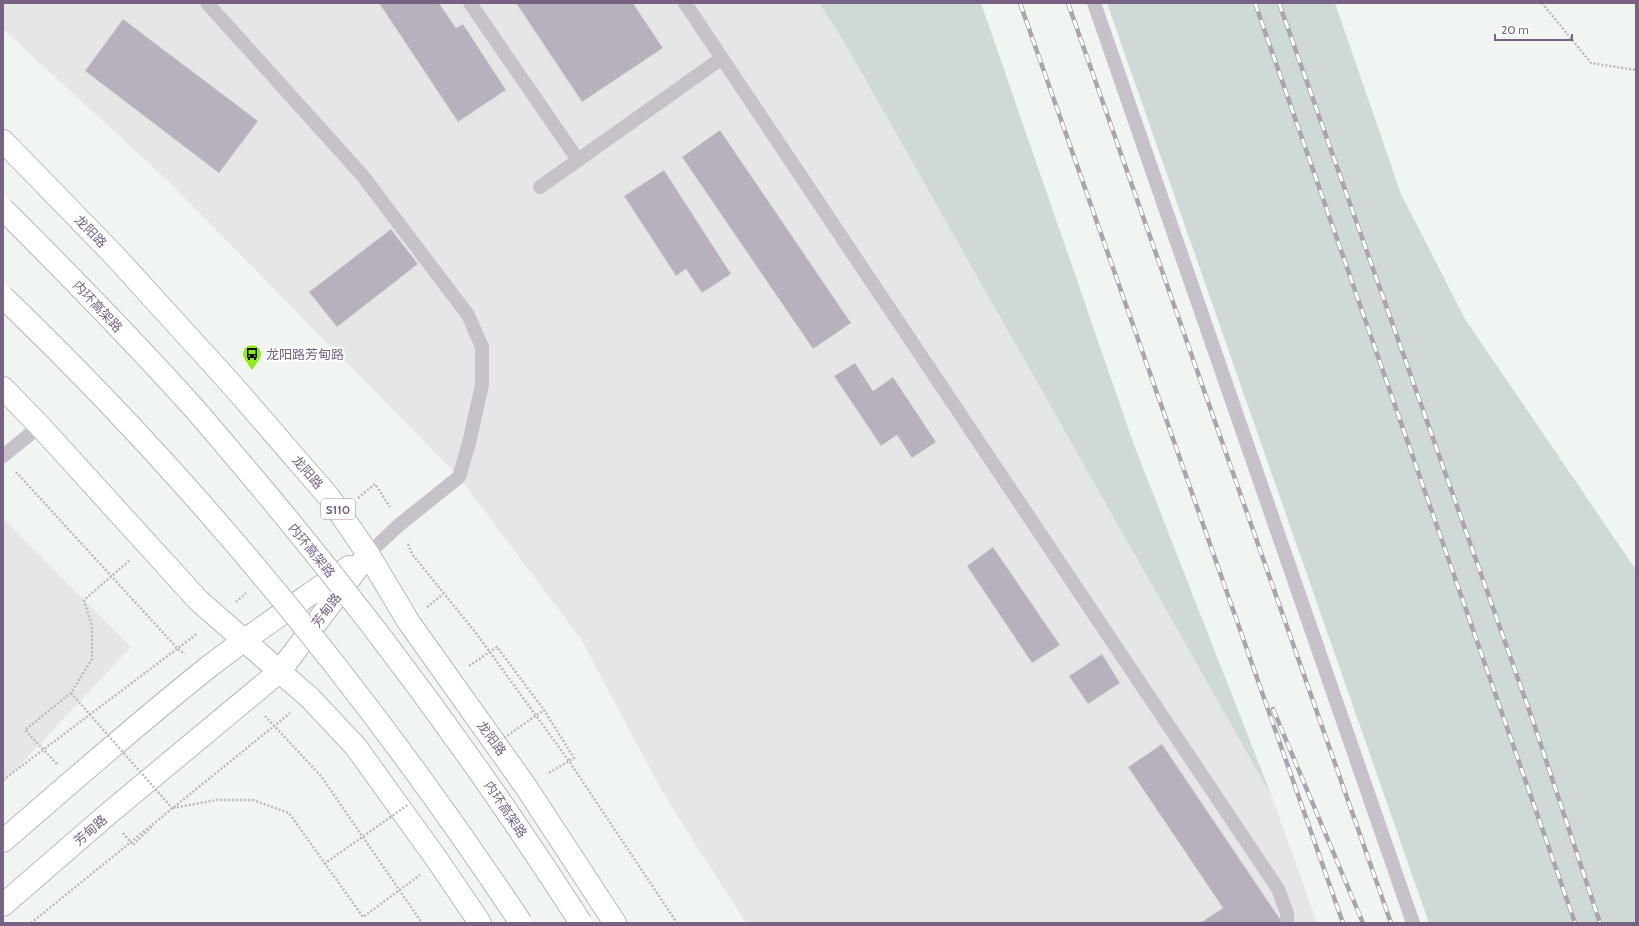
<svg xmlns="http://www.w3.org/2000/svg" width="1639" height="926" font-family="Cabin,'Noto Sans SC',sans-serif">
<rect width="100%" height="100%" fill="#f0f5f1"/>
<path fill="#e5e7e7" d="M3,3H819L843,40L1272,797L1317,923H746L664,795L581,639L459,477L168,181L3,29Z
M3,518L131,647L3,783Z"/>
<path fill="#cfdad8" d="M819,3H981L1134,445L1272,797L843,40Z
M1107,3H1335L1401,194L1465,319L1636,570V923H1429Z"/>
<path fill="#b8b1bd" stroke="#d3d6d4" d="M379,3H439L456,28L463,24L506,90L458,122Z
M516,3H633L663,48L582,102Z
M123,19L258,121L219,173L85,71Z
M720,130L851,323L813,349L682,157Z
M664,170L731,274L702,293L686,269L676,276L624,196Z
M391,229L418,264L337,327L309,292Z
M855,363L873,391L893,377L936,442L912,458L897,435L881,446L834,376Z
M993,547L1060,645L1032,663L967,566Z
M1102,654L1120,683L1088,704L1069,676Z
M1162,744L1282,922L1281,923H1200L1223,908L1128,767Z"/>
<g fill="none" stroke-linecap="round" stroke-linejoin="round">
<defs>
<path id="secondary" d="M3,841C70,783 137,724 206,669C252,633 301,601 349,567
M3,905L108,814L280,671L368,554"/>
<path id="primary" d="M3,141L113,254L233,386L329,497L368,554L408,621L526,787L615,923
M3,388L40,426L198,600L310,698L356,747L438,861L480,923"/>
</defs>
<use href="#secondary" stroke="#bcb6bf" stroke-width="24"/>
<use href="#primary" stroke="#bab5bd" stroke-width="24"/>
<path stroke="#bdb9bf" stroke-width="2.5" stroke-dasharray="2 2" stroke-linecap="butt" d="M1542,3L1591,63L1636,70
M16,472L178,649L185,654
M358,498L375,484L390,507
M408,544L412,554L476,633L569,761L677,923
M236,602L246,593
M427,607L443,594
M469,666L497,647L544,710L574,758L547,774
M265,716L321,776L422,923
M57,764L25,730L71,693L92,659V626L84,600L130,560
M3,780L198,633
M173,808L217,800H253L289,813L363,917L420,875
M123,833L133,845L153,825
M31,923L290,713"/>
<path stroke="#c7c2c9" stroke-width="14" d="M207,3L362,175L468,315L482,347V385L469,443L459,477L399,525L368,554
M470,3L578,160
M685,3L1278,889L1287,913V923
M1094,3L1413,923
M540,187L722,58
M3,456L40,426"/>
<use href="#secondary" stroke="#fff" stroke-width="22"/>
<use href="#primary" stroke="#fff" stroke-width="22"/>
<defs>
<path id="rail" d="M1020,3L1343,923
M1068,3L1391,923
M1255,3L1575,923
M1279,3L1533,721L1600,923
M1273,709L1363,923"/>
</defs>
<use href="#rail" stroke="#aba4af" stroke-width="4.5"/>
<use href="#rail" stroke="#fff" stroke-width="3" stroke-dasharray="9" stroke-linecap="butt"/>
<defs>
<path id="trunk-bridge" d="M3,209C67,273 131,338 192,406C213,430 234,455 255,480C373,620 482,769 581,923
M3,297C199,485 371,697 521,923"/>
</defs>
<use href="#trunk-bridge" stroke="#b9b4bb" stroke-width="24" stroke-linecap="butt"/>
<path stroke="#bdb9bf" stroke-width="2.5" stroke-dasharray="2 2" stroke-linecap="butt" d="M71,693L172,808
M491,747L544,710
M324,864L409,804"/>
<use href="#trunk-bridge" stroke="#fff" stroke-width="22"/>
</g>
<defs>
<symbol id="bus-pin" viewBox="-11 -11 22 30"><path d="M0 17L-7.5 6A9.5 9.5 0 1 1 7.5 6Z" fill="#91ea1b" stroke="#fff"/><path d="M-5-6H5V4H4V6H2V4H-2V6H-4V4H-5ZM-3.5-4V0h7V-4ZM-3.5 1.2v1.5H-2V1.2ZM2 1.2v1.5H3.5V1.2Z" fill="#111"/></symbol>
</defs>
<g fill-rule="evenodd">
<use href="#bus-pin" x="241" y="343" width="22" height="30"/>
</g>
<g text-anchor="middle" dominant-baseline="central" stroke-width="4" stroke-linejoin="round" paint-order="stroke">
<rect fill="#fff" stroke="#a091a8" stroke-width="1" x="321" y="499" width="34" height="20" rx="3"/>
<g font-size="12" font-weight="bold" fill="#776283">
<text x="338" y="509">S110</text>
</g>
<g font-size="13" fill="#776283" stroke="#fff">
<text transform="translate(91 231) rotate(46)">龙阳路</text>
<text transform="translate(98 306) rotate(47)">内环高架路</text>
<text transform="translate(308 472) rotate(49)">龙阳路</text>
<text transform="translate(312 550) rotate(51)">内环高架路</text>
<text transform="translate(326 610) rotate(-53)">芳甸路</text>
<text transform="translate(492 738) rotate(54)">龙阳路</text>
<text transform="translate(506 809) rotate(56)">内环高架路</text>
<text transform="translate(90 830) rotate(-41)">芳甸路</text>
</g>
<g font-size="13" fill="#776283" stroke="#fff" text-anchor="start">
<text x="266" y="354">龙阳路芳甸路</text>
</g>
</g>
<rect width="1639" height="926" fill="none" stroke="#776283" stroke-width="8"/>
<path d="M1495 34v6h77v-6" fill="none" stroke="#776283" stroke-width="2"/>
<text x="1501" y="34" font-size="12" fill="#776283" stroke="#ffffff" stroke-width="3" paint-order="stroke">20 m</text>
</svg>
